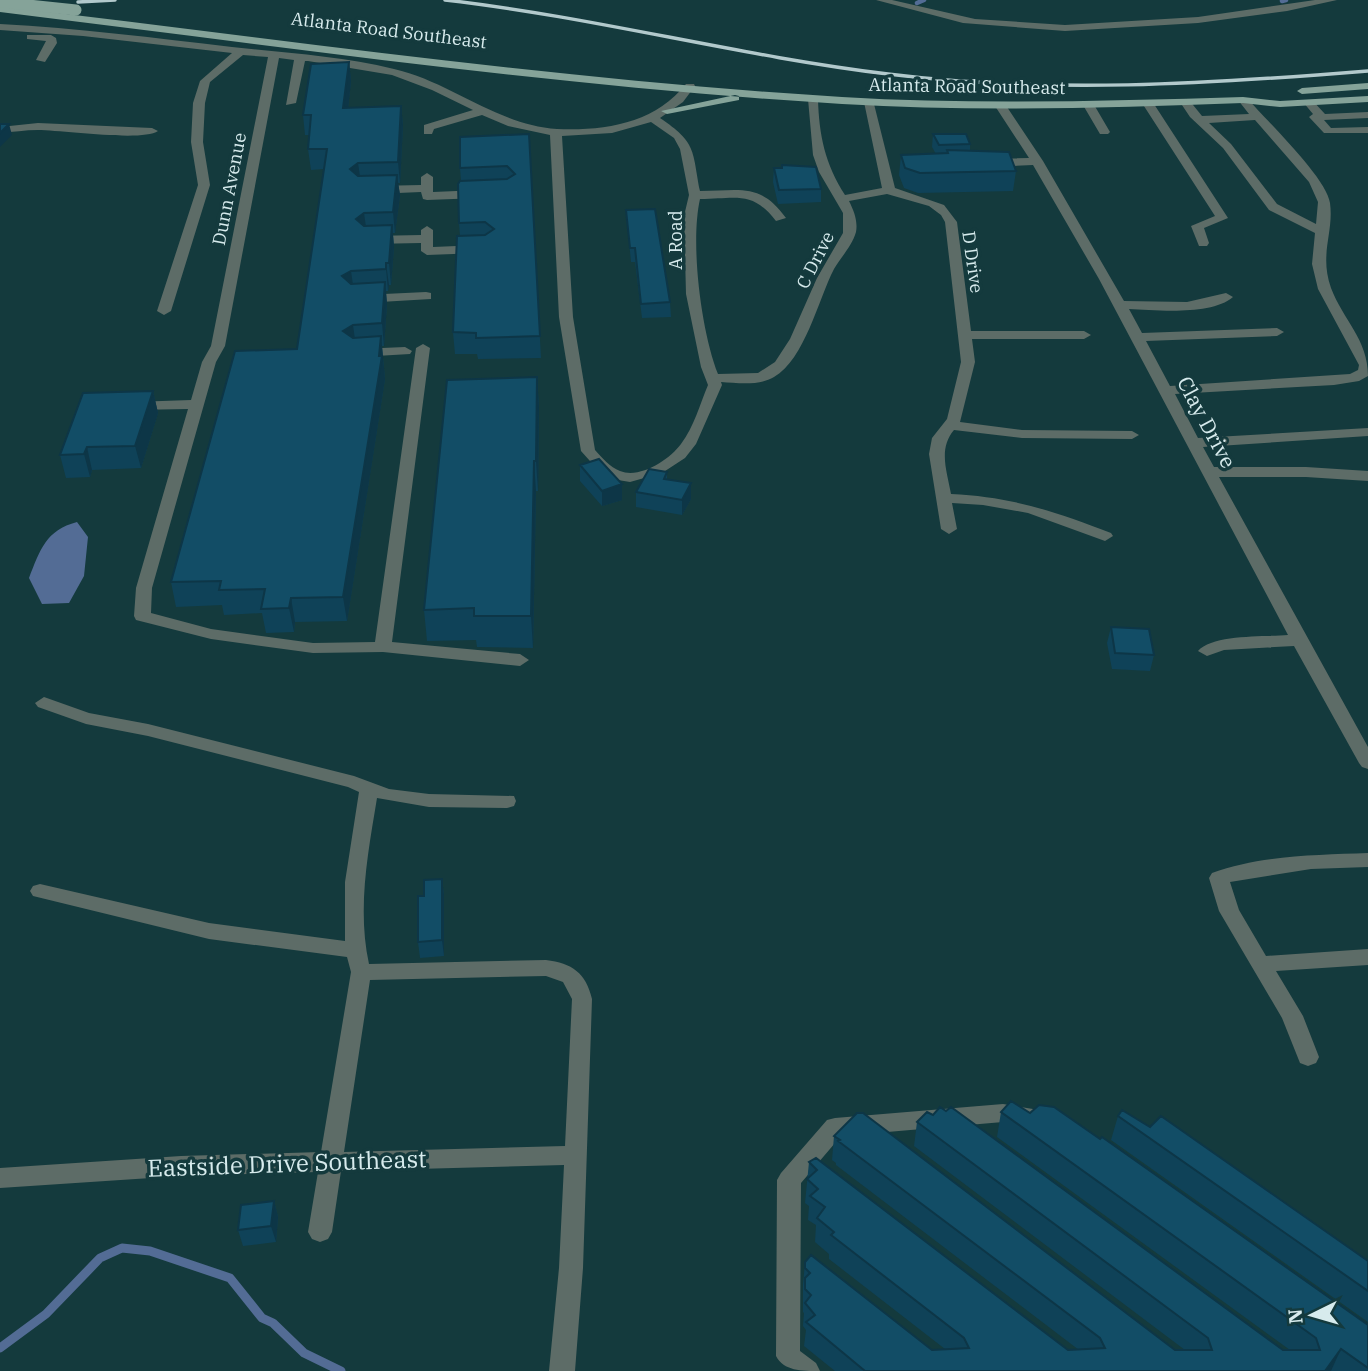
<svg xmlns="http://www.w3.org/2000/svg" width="1368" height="1371" font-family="'IBM Plex Serif',serif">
<rect width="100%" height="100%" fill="#143a3d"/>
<path fill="#536c95" d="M77,522L88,537L84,576L69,603L42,604L29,578C40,550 46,530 77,522Z"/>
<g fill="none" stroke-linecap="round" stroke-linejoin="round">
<path stroke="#536c95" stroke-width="4.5" d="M1282,1L1286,0
M917,3L924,0"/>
<path stroke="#536c95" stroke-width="9" d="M0,1348L46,1314L100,1258L122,1248L150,1251L230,1278L262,1318L273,1323L304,1353L341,1371"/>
<path fill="#5d6c67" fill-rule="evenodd" d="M876,0H892L975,19L1065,25L1198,17L1315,0H1337L1287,11L1198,23L1065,31L963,23Z
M0,24C78,28 155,38 232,47C286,53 341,56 394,69C451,82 497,125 557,129C606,131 655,123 686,84H694L695,86L683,102L660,118C697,143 692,150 700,191C740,191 760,182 786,218L776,221C752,190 736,199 700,199C690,243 701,331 718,374L758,373L775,362L790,339L817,278L843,233V213L819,172L813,155L808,99L813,96L818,99C819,135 825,164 845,195L882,188L864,102L873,100L895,188L944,205L957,222L971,331H1084L1091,335L1084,339H972L975,362L960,422L1022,430L1132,431L1139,435L1132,439L1022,438L954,430C938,449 947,471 951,494C1013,497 1053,511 1111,533L1113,536L1105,541L1028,513L983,505L952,503L957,529L949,534L941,529L929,454L932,438L947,419L961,362L945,222L941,215L929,206L887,194L849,201C854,211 858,221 856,232C852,246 841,257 834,269C818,300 805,359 774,377C759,386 738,383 721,382L722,385L696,444L685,458L662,473L630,482L612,479L598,470L581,451L559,317L550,135L508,126L482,115L434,129L432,134H424V125L473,110L432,90L392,75L308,61H305L296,103L286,105L294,60L279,58L225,346L216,362L152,588L151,613L211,629L313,643L375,642L416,348L423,344L430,348L392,642L520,654L529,660L520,666L383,652L313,653L211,639L136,620L134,616L136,588L188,409L133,410L126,406L133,402L191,400L202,362L211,346L268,57L243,55L210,82L205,103L203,142L210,185L171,311L164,315L157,311L198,185L191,142L193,103L200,81L232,53L83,36L0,30ZM651,122L674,138L680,149L689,195L684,216L686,294L701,367L708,385C700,404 694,427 681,444C669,460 640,479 620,471C610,467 602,458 595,450L573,317L562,136L612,133Z
M27,35H51L56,38L57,43L45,62L36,60L46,41L27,39Z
M1239,98H1247C1265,119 1327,178 1330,203C1334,233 1319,254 1331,288C1343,320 1368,339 1368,376L1359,381L1334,385L1175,394L1198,438L1368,428V436L1203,447L1214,467H1306L1368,471V481L1306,477H1219L1368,747V769L1362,767L1359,763L1294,646L1224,650L1207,656L1198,651C1213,634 1266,637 1288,635L1099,279L1033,165L988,167L982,163L988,159L1029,158L995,106L1005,104L1043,161L1124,301L1187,302L1226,293L1233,297C1211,316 1156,310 1129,309L1142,333L1277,328L1284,332L1277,336L1146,341L1170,386L1350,374L1358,370L1359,365L1318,289L1312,264L1315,233L1269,210L1223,148L1190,117L1180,102L1189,100L1202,116L1249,114L1238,100ZM1255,120L1309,182L1318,202L1316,224L1277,204L1231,144L1209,123Z
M1304,100H1312L1325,114L1368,112V118L1324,120L1331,128L1368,127V133H1324L1309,117L1313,114L1303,102Z
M1144,101H1152L1228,218L1204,228L1209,243L1207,246H1199L1191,226L1215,216L1142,103Z
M1085,103H1093L1110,132L1108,134H1100L1083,105Z
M38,123L152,128L158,131C142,142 62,130 38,130C25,130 13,132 0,133V127Z
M427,173L433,177V192L480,190L486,194L480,198L427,200L423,199L421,192L375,194L369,190L375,186L421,185V177Z
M427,226L433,230V247L480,245L486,249L480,253L427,255L421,251V243L371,244L365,240L371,236L421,235V230Z
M426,292L431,293V299L363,303L356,299L363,295Z
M405,347L412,351L410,354L359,357L352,353L359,349Z
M44,697L89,713L148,724L354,776L389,789L429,794L514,796L516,801L514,806L507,808L429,807L377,798C368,853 357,909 369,964L546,960C572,963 586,973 592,999L583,1268L575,1371H549L559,1268L564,1165L341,1171L332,1232L328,1239L320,1242L312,1239L308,1232L318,1172L181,1176L0,1188V1168L181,1156L321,1152L351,972L347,957L209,939L33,896L30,891L33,886L40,884L209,923L345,941V882L359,792L348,787L148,736L86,724L38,707L35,703ZM546,976L563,982L572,999L565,1146L344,1152L370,980Z
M1368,853V867L1311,869L1230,882L1239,910L1266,956L1368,949V965L1276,971L1303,1016L1319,1057L1316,1063L1308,1066L1300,1063L1282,1018L1219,911L1209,878L1212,873C1261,855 1317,855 1368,853Z
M1003,1104L1033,1109L1036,1116L1033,1123L1025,1125L1003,1122L841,1136L801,1183L800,1351L816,1363L820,1371C801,1371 784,1371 776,1356L777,1180L781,1173L827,1120L835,1118Z"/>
<path fill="#85a399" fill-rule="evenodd" d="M0,6C280,39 560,80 842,97C975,105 1109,101 1243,97L1280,101L1368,96V102L1280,107L1243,103C1109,108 975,112 842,104C560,87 280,46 0,12Z
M1368,83V89L1302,94L1297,91L1302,88Z
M735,95L739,96V100L667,114L661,111Z"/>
<path stroke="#b2c9cc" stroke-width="3.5" d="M445,0C594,17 739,56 888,74C1048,94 1208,84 1368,71
M78,2L115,0"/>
<path stroke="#85a399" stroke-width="11" d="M0,2L76,10"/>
</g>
<path fill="#0f4258" d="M349,62L351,81L348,108L401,106L403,125L400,183H398L400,195L395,233H393L394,247L391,285H389L388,291H386L387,304L384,346H382L385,379L347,621L295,622L294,632L266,633L262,613L224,615L222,605L176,607L171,582L297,349L324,169L311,170L308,149L309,135H305L303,115Z
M529,134L541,358L478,359L477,354H455L453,332L460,236L459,223L461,181L460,168Z
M933,134L970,144V151L1016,171L1013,191L918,193L904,188L899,175L901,155L936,154L932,147Z
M782,165L821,189V202L778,204L773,182L774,168H782Z
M626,210L670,302L671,317L642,318L635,262H631Z
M537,377L539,407L538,491H536L533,648L477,647L476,640L427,641L424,610Z
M153,391L158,413L141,468L92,470L90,477L66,478L60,455Z
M580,465L622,484V500L602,506L580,481Z
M667,472V479L691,483V499L682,515L636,507V492Z
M1111,627L1154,655L1150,671L1112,669L1107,643Z
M442,879L444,895V956L420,958L418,942L424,896Z
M1001,1112L1368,1325V1371H835L804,1346L806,1330L803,1326L804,1313L803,1312V1285L805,1262L932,1350L945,1349L829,1259V1254L815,1242L816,1225L808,1220L809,1206L805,1203L809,1162L1068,1350H1079L836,1165V1163L832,1160L834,1136L1175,1350H1185L914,1146L917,1122L1283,1350H1290L997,1137Z
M1118,1116L1368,1261V1322L1111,1140Z
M274,1201L278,1217L276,1242L243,1246L238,1230Z"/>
<path fill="#0d3647" d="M349,62L351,81L346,128L343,108Z
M401,106L403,125L400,183L398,162Z
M9,124L12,135L0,147V133Z
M358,163L361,183L350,169Z
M397,175L400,195L395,233L393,212Z
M364,213L367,234L356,219Z
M392,225L394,247L391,285L389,263Z
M386,263L389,285L388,291L386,269Z
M351,271L354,292L342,276Z
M385,282L387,304L384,346L382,323Z
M353,325L356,347L343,331Z
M381,336L385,379L347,621L343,597L379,356Z
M537,377L539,407L538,491L536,461Z
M153,391L158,413L141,468L135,446Z
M87,447L92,470L90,477L84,454Z
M534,461L536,491L533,648L531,616Z
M691,483V499L682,515V500Z
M622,484V500L602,506V491Z
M291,598L295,622L294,632L289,608Z
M442,879L444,895V956L442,940Z
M274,1201L278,1217L276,1242L271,1226Z
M1341,1349L1331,1371H1325Z"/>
<path fill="#124d66" stroke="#0d3647" stroke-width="2" d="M349,62L343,108L401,106L398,162L358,163L350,169L358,176L397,175L393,212L364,213L356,219L364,226L392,225L389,263H386V269L351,271L342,276L351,284L385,282L382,323L353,325L343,331L353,338L381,336L379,356H382L343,597L291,598L289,608L261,609L265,589L219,590L221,581L171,582L235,351L297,349L327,149H308L311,115H303L311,64Z
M0,124H9L0,133Z
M529,134L540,336L476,338V333L453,332L457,236L485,235L494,229L485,222L459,223L458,184L460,181L507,179L515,174L507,166L460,168V137Z
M933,134H966L970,144L939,145Z
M947,150L1009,152L1016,171L920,173L905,168L901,155L948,153Z
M782,165L816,167L821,189L779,190L774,168H782Z
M655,209L670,302L641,304L635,248H630L626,210Z
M537,377L536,461H534L531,616H474V608L424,610L447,380Z
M153,391L135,446L87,447L84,454L60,455L83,393Z
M599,459L622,484L602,491L580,465Z
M649,469L667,472L664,479L691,483L682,500L636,492Z
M1111,627L1149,629L1154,655L1115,653Z
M442,879V940L418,942V896H424V880Z
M1011,1101L1030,1113L1039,1105L1054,1107L1100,1139L1102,1137L1368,1325V1368L1341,1349L1325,1371H865L806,1322L815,1315L805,1303L811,1295L805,1289V1278L810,1273L805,1268V1262L811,1255L932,1350L969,1348L964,1338L831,1235L834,1232L817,1218L825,1207L810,1196L818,1189L807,1179L817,1170L809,1162L816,1158L1068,1350L1105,1348L1100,1338L838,1141L840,1140L834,1136L857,1113H863L1175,1350H1212L1208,1338L917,1122L927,1112L933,1115L940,1107L946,1111L951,1107L1283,1350H1320L1316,1338L1001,1112Z
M1122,1110L1150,1127L1161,1116L1368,1261V1291L1118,1116Z
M274,1201L271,1226L238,1230L241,1205Z"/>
<g text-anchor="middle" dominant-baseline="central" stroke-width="7" stroke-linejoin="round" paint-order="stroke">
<g font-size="18" fill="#d7ebed" stroke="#143a3d">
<text transform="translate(389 30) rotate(7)">Atlanta Road Southeast</text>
<text transform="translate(967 86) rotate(1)">Atlanta Road Southeast</text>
<text transform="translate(229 189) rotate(-79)">Dunn Avenue</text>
<text transform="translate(675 240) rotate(-90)">A Road</text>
<text transform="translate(815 260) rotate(-63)">C Drive</text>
<text transform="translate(973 262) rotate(82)">D Drive</text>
</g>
<g font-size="21" fill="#d7ebed" stroke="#143a3d">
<text transform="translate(1207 422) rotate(62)">Clay Drive</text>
</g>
<g font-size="24" fill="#d7ebed" stroke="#143a3d">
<text transform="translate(287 1163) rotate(-2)">Eastside Drive Southeast</text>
</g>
</g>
<g transform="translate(1312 1315) rotate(265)" stroke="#143a3d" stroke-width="5" paint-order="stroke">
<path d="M0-5L12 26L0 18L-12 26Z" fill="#d7ebed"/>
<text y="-10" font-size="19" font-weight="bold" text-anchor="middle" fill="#d7ebed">N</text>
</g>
</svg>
